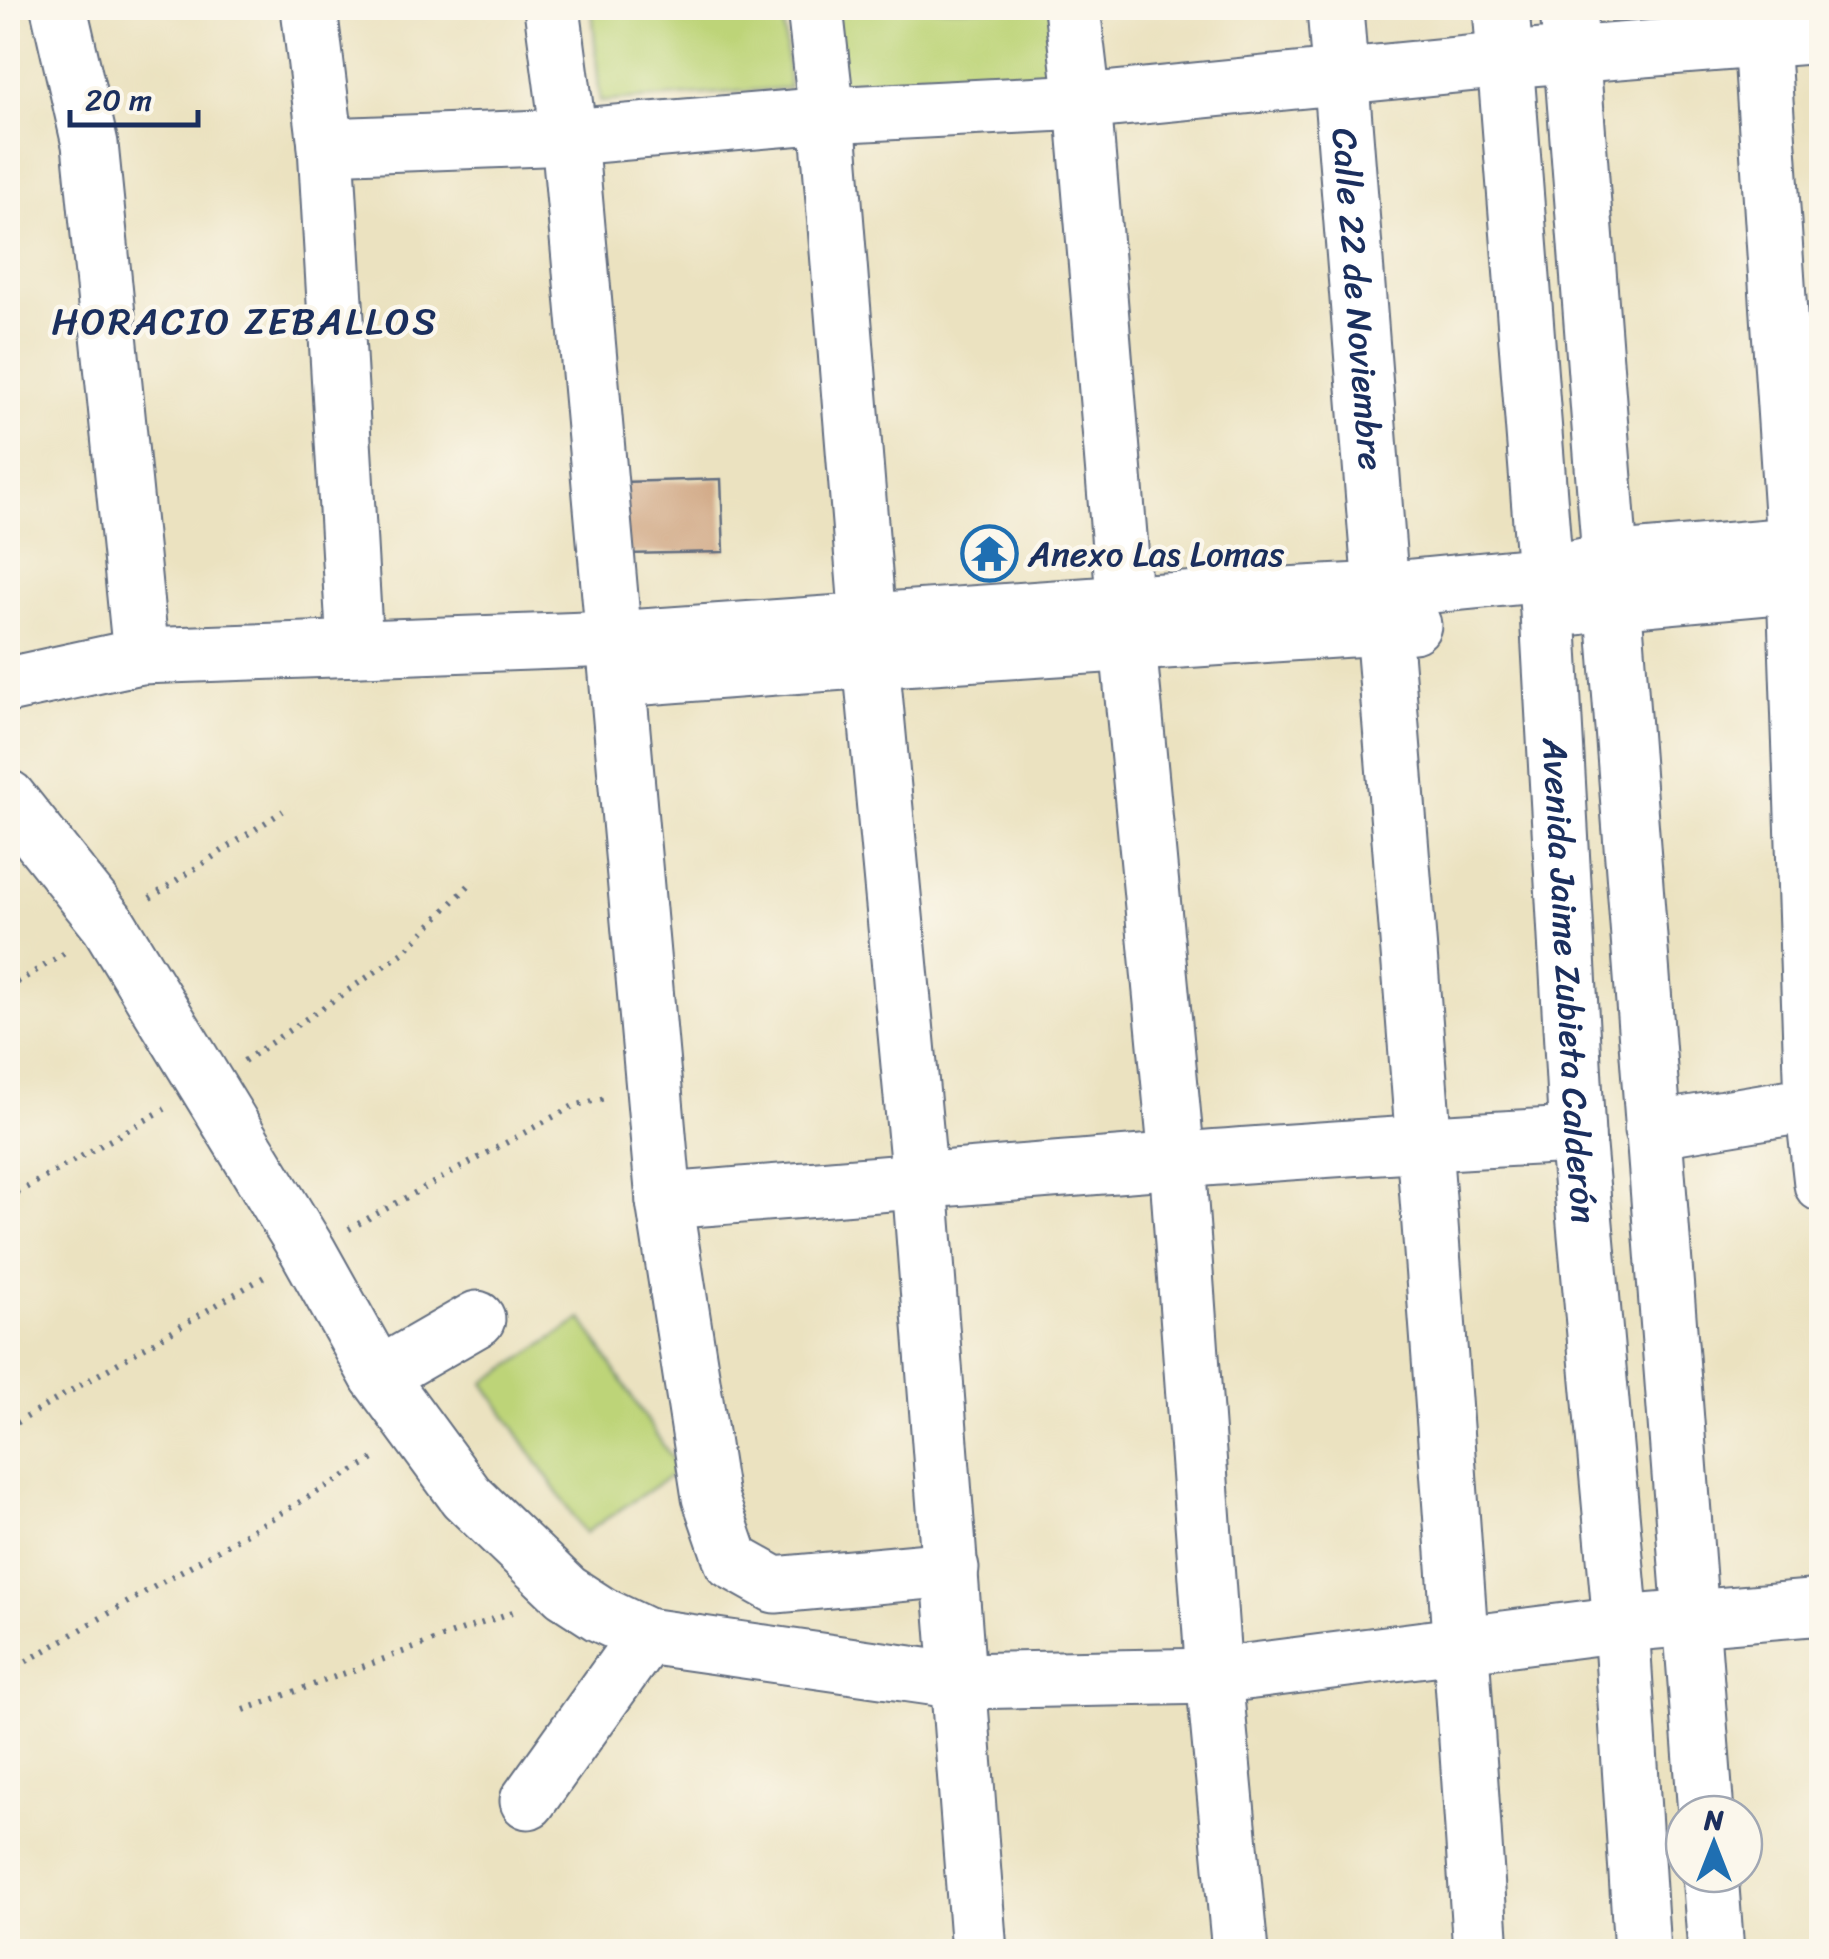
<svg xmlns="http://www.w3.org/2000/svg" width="1829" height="1959" font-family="Sriracha,sans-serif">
<rect width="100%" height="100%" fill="#fbf7ec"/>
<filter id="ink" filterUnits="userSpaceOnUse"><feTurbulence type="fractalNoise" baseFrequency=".01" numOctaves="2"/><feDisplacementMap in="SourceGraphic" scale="20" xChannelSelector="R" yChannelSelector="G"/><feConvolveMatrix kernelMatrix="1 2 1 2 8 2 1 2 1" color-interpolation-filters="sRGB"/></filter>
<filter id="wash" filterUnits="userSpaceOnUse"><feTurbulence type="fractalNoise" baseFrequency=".0048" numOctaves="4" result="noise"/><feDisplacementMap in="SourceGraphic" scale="40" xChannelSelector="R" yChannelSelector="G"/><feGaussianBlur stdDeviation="2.25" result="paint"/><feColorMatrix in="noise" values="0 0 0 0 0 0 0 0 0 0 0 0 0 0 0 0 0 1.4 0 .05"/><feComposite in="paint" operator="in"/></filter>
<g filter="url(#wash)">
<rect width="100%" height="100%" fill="#ebe2c0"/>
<path fill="#bdd478" stroke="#6c826b" stroke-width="2.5" d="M592,8H783L789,88L600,102Z
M830,8H1058L1063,78L837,96Z
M582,1319L679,1470L585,1533L484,1383Z"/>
<g id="blocks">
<path fill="#d1a986" d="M721,479L724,552L624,554L622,482Z"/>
</g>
</g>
<g filter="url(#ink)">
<use href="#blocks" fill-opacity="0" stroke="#646e80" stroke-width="2.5"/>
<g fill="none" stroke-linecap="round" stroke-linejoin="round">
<defs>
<g id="minor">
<path d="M59,8L90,144L141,656"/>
<path d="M309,8L326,146L355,648"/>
<path d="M552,8L569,137L664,1201L710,1497L732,1561L775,1585L951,1569"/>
<path d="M815,8L827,115L868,622"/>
<path d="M1072,8L1083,102L1128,644L1177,1160L1214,1676L1240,1952"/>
<path id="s1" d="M1335,8L1381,590"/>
<path id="s2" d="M1501,8L1548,612L1577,1135L1621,1624L1642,1952"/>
<path d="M1568,8L1706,1814"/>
<path d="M1759,8L1794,544"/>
<path d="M326,146L569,137L827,115L1083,102L1506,60L1822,35"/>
<path d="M1795,584L1813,1103L1822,1184"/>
<path d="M1578,607L1612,601L1822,582"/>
<path d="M1383,628C1419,1069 1453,1510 1481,1952"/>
<path d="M871,660L920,1182L979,1952"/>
<path d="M618,679L871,660L1413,625"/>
<path d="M8,685L141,656L614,639L1125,603L1381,590L1545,574L1609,561L1822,542"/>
<path d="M8,798L109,925L308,1251L378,1376L466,1496L566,1592L600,1614L646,1636L959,1681L1214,1676L1621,1624L1822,1607"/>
<path d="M1652,1130L1822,1102"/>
<path d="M664,1201C968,1178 1272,1149 1577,1135"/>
<path d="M378,1376L477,1319"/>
<path d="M528,1801L646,1636"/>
<path d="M1710,1874L1716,1952"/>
</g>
</defs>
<use href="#minor" stroke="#646e80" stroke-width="59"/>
<path stroke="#646e80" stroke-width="6" stroke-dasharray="2.5 8" stroke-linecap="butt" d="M150,898L283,811
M8,988L68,951
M244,1061L403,953L474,880
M8,1198L165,1109
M349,1229L573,1106L609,1097
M8,1428L269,1274
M8,1672L379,1456
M244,1710L518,1610"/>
<use href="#minor" stroke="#fff" stroke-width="55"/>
</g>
</g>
<defs>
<symbol id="temple-ring" viewBox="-11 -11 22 22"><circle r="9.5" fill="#fbf7ec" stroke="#1f6fb2" stroke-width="1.5"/><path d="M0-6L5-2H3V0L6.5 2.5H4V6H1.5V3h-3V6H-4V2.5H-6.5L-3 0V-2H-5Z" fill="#1f6fb2"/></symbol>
</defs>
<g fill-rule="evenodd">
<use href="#temple-ring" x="958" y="522" width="63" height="63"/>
</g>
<g text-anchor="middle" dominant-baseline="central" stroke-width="9" stroke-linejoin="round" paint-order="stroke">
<g font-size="35" fill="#1b2f5e" stroke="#fbf7ec">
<text stroke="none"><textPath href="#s1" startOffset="292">Calle 22 de Noviembre</textPath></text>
<text stroke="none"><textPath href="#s2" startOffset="975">Avenida Jaime Zubieta Calderón</textPath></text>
</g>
<g font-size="35" fill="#1b2f5e" stroke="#fbf7ec" text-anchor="start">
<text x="1028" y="554">Anexo Las Lomas</text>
</g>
<g font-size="38" letter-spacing="2.5" fill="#1b2f5e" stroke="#fbf7ec">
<text x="245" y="321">HORACIO ZEBALLOS</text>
</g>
</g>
<rect width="1829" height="1959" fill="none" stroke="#fbf7ec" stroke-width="40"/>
<g transform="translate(1714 1844)"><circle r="48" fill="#fbf7ec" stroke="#a1a7b3" stroke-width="2.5"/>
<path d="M0-8L18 38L0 25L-18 38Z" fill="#1f6fb2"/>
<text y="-15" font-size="28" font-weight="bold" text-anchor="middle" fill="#1b2f5e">N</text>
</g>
<path d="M70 110v15h128v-15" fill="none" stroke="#1b2f5e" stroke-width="5"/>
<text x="85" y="110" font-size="30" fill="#1b2f5e" stroke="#fbf7ec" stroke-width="8" paint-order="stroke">20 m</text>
</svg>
